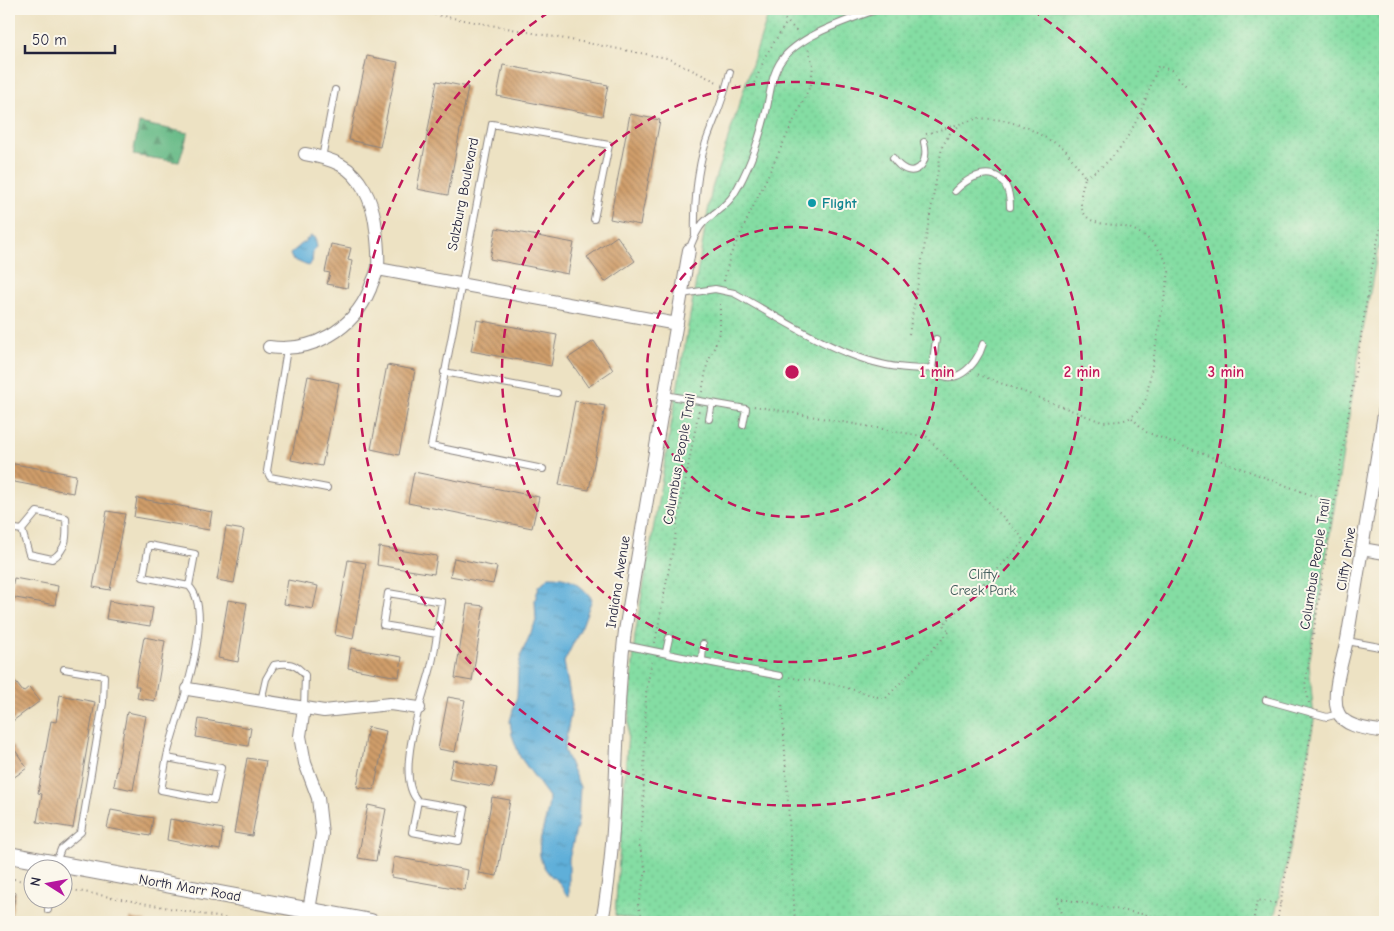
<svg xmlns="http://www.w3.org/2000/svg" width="1394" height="931" font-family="'Comic Neue',sans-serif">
<defs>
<pattern id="forest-firs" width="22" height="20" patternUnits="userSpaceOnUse" patternTransform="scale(1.25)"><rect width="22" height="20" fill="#6bbc89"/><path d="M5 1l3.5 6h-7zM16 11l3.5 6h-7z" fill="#589871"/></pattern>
<pattern id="park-dots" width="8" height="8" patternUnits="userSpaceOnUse" patternTransform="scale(1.25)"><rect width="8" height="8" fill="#84dda3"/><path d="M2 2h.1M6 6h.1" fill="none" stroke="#72bd8d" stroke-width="1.8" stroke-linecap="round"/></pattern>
<pattern id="water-ripples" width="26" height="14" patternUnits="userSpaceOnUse" patternTransform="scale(1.25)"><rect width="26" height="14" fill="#5eafd9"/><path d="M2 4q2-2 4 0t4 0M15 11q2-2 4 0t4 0" fill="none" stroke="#4d8eb1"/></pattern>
<pattern id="building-back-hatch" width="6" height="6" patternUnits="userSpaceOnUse" patternTransform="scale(1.25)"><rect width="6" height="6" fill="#d09e6a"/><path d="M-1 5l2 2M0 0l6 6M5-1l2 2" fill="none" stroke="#a88058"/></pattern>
</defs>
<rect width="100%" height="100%" fill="#fbf7ec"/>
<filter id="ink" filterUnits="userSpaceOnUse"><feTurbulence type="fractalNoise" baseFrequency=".02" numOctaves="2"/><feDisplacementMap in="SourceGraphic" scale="10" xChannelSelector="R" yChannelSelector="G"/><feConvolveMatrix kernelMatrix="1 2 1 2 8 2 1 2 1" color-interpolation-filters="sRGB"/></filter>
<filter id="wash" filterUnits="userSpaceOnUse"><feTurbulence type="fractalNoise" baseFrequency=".0096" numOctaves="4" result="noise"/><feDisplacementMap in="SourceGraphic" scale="20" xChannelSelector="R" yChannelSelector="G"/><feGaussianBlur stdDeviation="1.12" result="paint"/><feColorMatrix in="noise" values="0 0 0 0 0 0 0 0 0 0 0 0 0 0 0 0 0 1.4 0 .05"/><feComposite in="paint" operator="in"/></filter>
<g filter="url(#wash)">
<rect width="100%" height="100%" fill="#ede2c3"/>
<path fill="url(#forest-firs)" stroke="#466f62" d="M139,123L188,133L179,162L133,155Z"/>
<path fill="url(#park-dots)" stroke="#53806f" d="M770,9H1385V211L1361,341L1309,664L1314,720L1294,833L1273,922H641L615,915L635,635L712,188Z"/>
<path fill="url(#water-ripples)" stroke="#40688a" d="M311,236L315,238L317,247L313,252L312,262L308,266L292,259L290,254Z
M549,577C569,577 580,583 592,599L582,626L564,662L572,706L564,750L580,787L578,822L569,859V896C562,892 563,885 557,881C523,855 549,828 549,797L520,757L512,735L510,721L517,696L518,670L521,655L536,621L535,600L539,586Z"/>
<g id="blocks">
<path fill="url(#building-back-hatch)" d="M367,56L398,62L380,147L349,140Z
M503,65L608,85L602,116L497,96Z
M437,81L468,87L448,195L417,189Z
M630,114L660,120L640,225L610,219Z
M496,228L574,243L568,274L490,259Z
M617,236L635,261L605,282L587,257Z
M331,244L351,248L348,260L352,261L347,288L327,284L330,273L325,272Z
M477,320L557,335L551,366L471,351Z
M594,341L613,370L588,387L568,358Z
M387,365L415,370L399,455L371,449Z
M308,376L339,383L322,466L291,460Z
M575,401L605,406L589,490L559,485Z
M9,463L76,475L73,493L9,481Z
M414,472L539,497L532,528L408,503Z
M137,498L212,512L209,530L134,517Z
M107,511L125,514L110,590L93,587Z
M226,527L244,530L234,583L217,580Z
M379,547L437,556L434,574L377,565Z
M454,558L497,567L493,584L450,576Z
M348,560L366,563L353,639L335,635Z
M14,578L58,586L55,605L10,597Z
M288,580L318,586L313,609L284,604Z
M228,600L247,603L238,662L218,658Z
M109,601L153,608L150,626L106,619Z
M467,604L484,606L472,681L455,678Z
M144,637L165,641L155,701L137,698L139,686H135Z
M351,648L402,657L399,677L348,668Z
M9,673L23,692L29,687L40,701L10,723Z
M60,695L95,702L73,828L37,822L42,794L38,793L51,721L56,722Z
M448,697L465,700L455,752L438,749Z
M127,712L146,716L133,790L114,786Z
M199,719L251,728L248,746L196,737Z
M368,727L386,731L374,790L357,787Z
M9,741L27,768L13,778L9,771Z
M247,758L266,761L252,836L234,833Z
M453,760L497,768L493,787L449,779Z
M492,797L510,800L497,876L479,873Z
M368,805L386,809L376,861L358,858Z
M111,810L153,818L150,836L107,828Z
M170,819L223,829L220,850L167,840Z
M394,857L468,870L465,890L391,877Z
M9,892L16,893L11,917L9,916Z
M130,918L146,921V922H129Z"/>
</g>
</g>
<g filter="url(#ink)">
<use href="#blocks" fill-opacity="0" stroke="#88827f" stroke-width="1"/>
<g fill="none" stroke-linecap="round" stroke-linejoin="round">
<defs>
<path id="service" d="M322,158L335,90
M893,158C909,182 931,169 924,142
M955,191C979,166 1010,167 1010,207
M695,235C694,206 697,169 706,142C715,117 724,99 730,72
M689,250C693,240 696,231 703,223C713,213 726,207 734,194C748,171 758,143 765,116C770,98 770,77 781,61C799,35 849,20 878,9
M682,294L715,289L734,293C793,325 862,375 932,368
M936,339L932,368C952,391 977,366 983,344
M287,349L267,471L270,477L327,488
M444,372L557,393
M665,395L746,409L743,425
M709,419L712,403
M543,469L431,446L492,124L609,145L594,219
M37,512L66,518C67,535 68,549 52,559L29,554L22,530Z
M9,528L22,530
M1347,641L1385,648
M624,645L702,661L703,644
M666,652L669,638
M702,661L780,676
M1266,700L1327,717L1338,714
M261,701L266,679L274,665C288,662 295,663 305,675L304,708
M167,758L221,768L214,800L161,790C164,776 165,762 169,748C178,714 217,614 189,586L143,577L149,545L195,554L189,586
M418,801L465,809L459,841L412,832L418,801C394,776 422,701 430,671C436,649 438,625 442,602L388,593L383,625L437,634
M56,862L61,849L81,832L103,703L104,676L64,669
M48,910L49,898"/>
<path id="minor" d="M378,269L677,324
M269,347C312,353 353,330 370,289C372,282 377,274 378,267C379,253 377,236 375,222C372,201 361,176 341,165C330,159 317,156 305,154
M1385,408C1373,483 1361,558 1348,634C1345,655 1330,693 1338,712C1344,728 1371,729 1385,732
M1362,549L1385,553
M188,689L324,711L390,704L419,708
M304,708L300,736L305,763L318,798L322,834L309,910
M602,922C620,826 613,727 625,631L689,250"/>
<path id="tertiary" d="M9,855L371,922"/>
</defs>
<use href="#service" stroke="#88827f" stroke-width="8"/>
<use href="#minor" stroke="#88827f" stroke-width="14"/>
<use href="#tertiary" stroke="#88827f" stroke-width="18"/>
<path stroke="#88827f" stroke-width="2" stroke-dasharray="1 4" stroke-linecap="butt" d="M405,9L667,58L717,82
M774,9L799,33
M736,86L747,88L755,82L766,55L787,22
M926,134L979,118L1003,120L1026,127L1064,148L1085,177C1084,184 1079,196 1081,204C1084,229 1113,222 1129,228C1148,235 1166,252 1169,272L1146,399C1133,421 1127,421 1102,422L977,374
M1085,177C1128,156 1143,107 1158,66L1171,70L1188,88
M724,281L730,256L811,84L813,65L808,48
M909,334L942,147L950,133L959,126
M702,392L707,365L720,333V300
M754,406L927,437L1022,537L1023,543L943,625L950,631L885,699L837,685L788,677
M1132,418L1146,432L1324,500L1331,524
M655,643L699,409
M781,685L795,922
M1309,703L1305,686L1372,267L1385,207
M9,878L32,883
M62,888L244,922
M266,922L273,920L282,922
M648,922L641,914L638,905L646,871L639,844L643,815L646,693L652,660
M1063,922L1057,898L1184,922
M1253,922L1257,900L1281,904
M1277,922L1313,722"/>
<use href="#service" stroke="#fff" stroke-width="6"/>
<use href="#minor" stroke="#fff" stroke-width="12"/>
<use href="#tertiary" stroke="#fff" stroke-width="16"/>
</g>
</g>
<g fill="none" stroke="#c2185b" stroke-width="2.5" stroke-dasharray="9 6">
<circle cx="792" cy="372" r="145"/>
<circle cx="792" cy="372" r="290"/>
<path d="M1032 10A434 434 0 1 1 552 10"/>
</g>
<circle fill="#0f9aa8" stroke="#fbf7ec" stroke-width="2" cx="812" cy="203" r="5"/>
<g text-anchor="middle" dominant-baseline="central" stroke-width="4" stroke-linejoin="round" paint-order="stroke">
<g font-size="14" fill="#22223b" stroke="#fbf7ec">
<text transform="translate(463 194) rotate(-79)">Salzburg Boulevard</text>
<text transform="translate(679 459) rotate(-80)">Columbus People Trail</text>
<text transform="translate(1346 559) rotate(-81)">Clifty Drive</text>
<text transform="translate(1315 564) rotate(-81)">Columbus People Trail</text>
<text transform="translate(618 582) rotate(-81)">Indiana Avenue</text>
<text transform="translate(190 888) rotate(10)">North Marr Road</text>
</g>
<g font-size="14" font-weight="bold" fill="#0d838f" stroke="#fbf7ec" text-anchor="start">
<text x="822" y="203">Flight</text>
</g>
<g font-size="14" fill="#3f5a5a" stroke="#fbf7ec">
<text x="983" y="574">Clifty<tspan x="983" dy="16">Creek Park</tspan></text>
</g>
</g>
<circle cx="792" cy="372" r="8" fill="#c2185b" stroke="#fbf7ec" stroke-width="2.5"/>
<g font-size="15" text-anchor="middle" font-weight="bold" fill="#c2185b" stroke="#fbf7ec" stroke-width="4" stroke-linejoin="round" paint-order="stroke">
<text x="937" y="377">1 min</text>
<text x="1082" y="377">2 min</text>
<text x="1226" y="377">3 min</text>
</g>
<rect width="1394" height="931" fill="none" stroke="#fbf7ec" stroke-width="30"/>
<g transform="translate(48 884) rotate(281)"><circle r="24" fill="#fbf7ec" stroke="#a4a2a5"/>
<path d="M0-4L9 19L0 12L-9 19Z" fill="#b5179e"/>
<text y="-8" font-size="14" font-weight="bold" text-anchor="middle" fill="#22223b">N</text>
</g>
<path d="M25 45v8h90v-8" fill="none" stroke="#22223b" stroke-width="2.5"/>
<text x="32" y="45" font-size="15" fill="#22223b" stroke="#fbf7ec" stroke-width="4" paint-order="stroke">50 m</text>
</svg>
